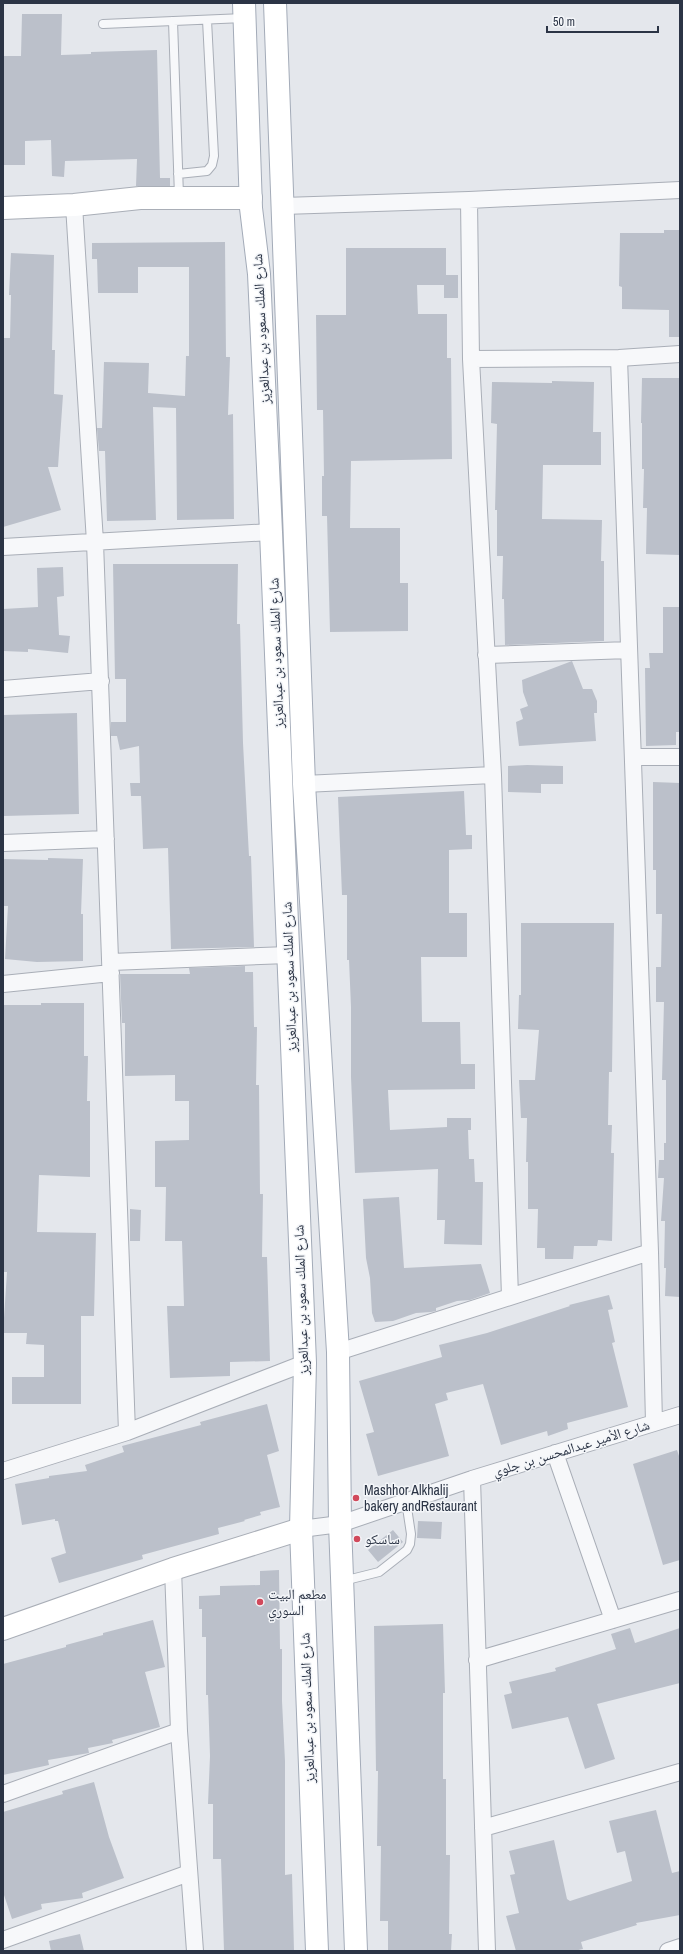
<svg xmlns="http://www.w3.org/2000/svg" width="683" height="1954" font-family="'Archivo Narrow','Noto Naskh Arabic',sans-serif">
<rect width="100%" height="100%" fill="#e4e7ec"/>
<path fill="#bbc0ca" d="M22,14H62L61,55L91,54V52L157,50L160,178H170V186H136L137,159L65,161L64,177L52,176L51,140L25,141V165H3V56H21Z
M664,230H680V337H669V310L622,309V287L619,286L620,233H664Z
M225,242L226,357H230L228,415L233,414L234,519L177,520L176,408L153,407L156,520L107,521L105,451H99L97,428H102L104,362L149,363L148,393L185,396L186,356H189V267H138V293H98L97,259H92V243Z
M346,248H446V275H458V298H444V285H417L418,314H447V358H451L452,459L351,461L350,528H400V583H408V631L330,632L327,516H322V476H324L323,410H317L316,315H346Z
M11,253L54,255L52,350H55L54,394L63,395L58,467H48L61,510L3,527V338H10L11,295H9Z
M642,378H680V555L646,554L647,508H643L644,469H642V423H641Z
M552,381L594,382L593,432H601V465H543L542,519L602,520L601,561H604V641L505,645L504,599H502L503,556H497V510H495L497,424L491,423L492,382L552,383Z
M113,564H238L237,624H240L243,743L249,856H251L254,947L171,949L168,848L143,849L141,796H131L130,783H140L139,746L120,750L117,736H111V722H126V679H115Z
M63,567L64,596L57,597L59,635L70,636L68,653L28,649V652L3,651V609L38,607L37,568Z
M663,607H680V732H676V745L646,746L645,668H650L649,653H663Z
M572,661L583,689H592L597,701V713H594L596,741L519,746L516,722L523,719L520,709L528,706L523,692L522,680Z
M77,713L79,814L4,816L3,715Z
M527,765L563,766V784H541V793L508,792V766Z
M653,782L680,783V1297L665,1296L666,1268H664L665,1221H661L664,1178H658L659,1160H664V1143H666V1080H662L664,1002H656V967H661L662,914H656V870H653Z
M464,791L466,835H472V849L449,850V913H467V957H421L422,1022H460L461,1064H475V1089L388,1090L390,1130L447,1127V1118H471V1130H468L469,1159H474L475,1182H483L482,1245L444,1244L445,1220H437L438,1169L355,1173L351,1077V1007L349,960H347V895H342L338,797Z
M48,858L83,859L81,914H83V961L37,962L5,959L8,906H3V859L48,860Z
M521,923H614L612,1072H609L608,1125H612L611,1153H614L612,1241L598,1240L597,1246H574L573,1259H545V1248H537L538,1209H528V1162H526L527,1118H521L519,1080H535L539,1030L518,1029L519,995H521Z
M245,966V972H253L254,1027H257L256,1085H259L260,1194H263L262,1257H267L270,1361L230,1362V1376L170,1378L167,1306H184L182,1241H165L166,1187H155V1141L189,1140V1101H175V1075L125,1076V1023H122L120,974H190L189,968Z
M41,1003H84V1056H88L87,1101H90V1177L39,1175L37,1232L96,1233L94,1316H81V1404H12V1377H44V1345L26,1344L27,1333H3L7,1272H3V1005H41Z
M399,1197L404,1268L481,1264L490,1293L470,1300L457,1301L436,1308V1311L431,1312L416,1313L393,1321L375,1322L372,1313L370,1278L366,1258L363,1199Z
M130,1209L141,1210L140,1241H130Z
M609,1295L613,1309L608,1310L615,1342L612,1343L628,1407L567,1423L568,1429L548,1436L547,1431L501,1445L483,1384L446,1393L448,1400L435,1404L449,1456L378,1476L366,1434L374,1432L359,1381L442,1357L439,1345L487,1333L570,1306L569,1305Z
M267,1404L279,1451L267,1455L280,1507L260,1512L261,1515L244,1520L245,1521L218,1528L219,1534L142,1555L143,1559L59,1583L51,1558L66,1553L58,1521H55V1519L22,1525L15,1484L49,1478V1476L87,1471L85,1465L124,1452L122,1446L201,1425L200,1422Z
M677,1450L680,1459V1560L663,1565L633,1464Z
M418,1521L442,1522L441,1539L417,1538Z
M393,1530L403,1542L378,1562L368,1550Z
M279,1570L280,1649H282V1701L285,1761V1875L292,1874L294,1951H224L221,1859H213V1804H208L210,1756L208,1695H206V1637H202V1609H199V1596L220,1595V1586L260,1585V1571Z
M153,1620L165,1667L145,1672L160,1727L112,1740L113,1743L88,1748L89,1753L48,1760L49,1765L3,1775V1664L66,1647V1645L103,1635V1633Z
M443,1624L445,1693H443V1779H446V1855H450L449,1934H452L451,1951H388V1921H380L381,1846H377L378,1771H376L374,1626Z
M630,1628L635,1643L680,1628V1683L597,1704L615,1759L585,1769L568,1717L512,1729L504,1695L512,1693L509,1682L556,1671L555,1668L616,1649L611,1634Z
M94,1782L109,1837L124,1878L82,1893L83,1898L41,1904L42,1909L12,1919L3,1892V1812L63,1794L62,1791Z
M656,1810L672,1873L680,1871V1915L636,1923L637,1925L581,1942L583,1949L574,1951H516L506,1916L519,1913L510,1875L515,1874L509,1851L554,1840L567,1899L570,1901L632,1881L625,1851L617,1853L609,1821Z
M80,1934L84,1951H51L49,1941Z"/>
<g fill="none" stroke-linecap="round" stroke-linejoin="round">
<defs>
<path id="lane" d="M173,21L179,196
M103,24L244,18
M178,174L207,171L212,165L214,156L207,20
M343,1581L379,1572L407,1550L410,1544L411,1534L406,1501"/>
<path id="street" d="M469,200L471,359L493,775L510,1297
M74,205L95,542L127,1432
M283,206L469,200L680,190
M619,358L650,1252L654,1423
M471,359L619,358L680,354
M3,547L271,532
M486,655L629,650
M3,689L101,681
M633,757H680
M304,784L493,775
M3,843L106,839
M111,962L288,955
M3,984L111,973
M338,1352L650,1252
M555,1453L613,1620
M3,1471L127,1432L305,1363
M472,1479L487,1951
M301,1529L340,1524L472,1479L680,1415
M173,1569L179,1731L195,1951
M477,1660L680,1600
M3,1794L179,1731
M483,1828L680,1772
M3,1940L189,1873
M668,1951L680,1947"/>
<path id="secondary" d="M3,208L74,205L140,198H251
M3,1629L173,1569L301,1529"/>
<path id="primary" d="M244,3L251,208L259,274L271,532L305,1363L301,1529L317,1951
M275,3L304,784L338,1352L340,1524L356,1951"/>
</defs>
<use href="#lane" stroke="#a9aeb7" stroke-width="10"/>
<use href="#street" stroke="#a9aeb7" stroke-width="18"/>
<use href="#secondary" stroke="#a9aeb7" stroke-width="24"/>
<use href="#primary" stroke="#a3abb8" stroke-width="24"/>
<use href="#lane" stroke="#f7f8fa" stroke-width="8"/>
<use href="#street" stroke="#f7f8fa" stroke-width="16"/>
<use href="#secondary" stroke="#fff" stroke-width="22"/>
<use href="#primary" stroke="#fff" stroke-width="22"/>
</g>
<g fill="#d1495b" stroke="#f4f6f9" stroke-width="1.5">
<circle cx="356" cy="1498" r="4"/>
<circle cx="357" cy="1539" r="4"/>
<circle cx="260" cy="1602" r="4"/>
</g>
<g text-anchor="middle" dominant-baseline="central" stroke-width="3" stroke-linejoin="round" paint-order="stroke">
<g font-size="14" fill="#2b3445" stroke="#f4f6f9">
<text transform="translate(261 329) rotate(-93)">شارع الملك سعود بن عبدالعزيز</text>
<text transform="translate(276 653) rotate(-92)">شارع الملك سعود بن عبدالعزيز</text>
<text transform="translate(289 977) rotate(-92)">شارع الملك سعود بن عبدالعزيز</text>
<text transform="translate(301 1300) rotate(-92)">شارع الملك سعود بن عبدالعزيز</text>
<text transform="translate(571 1448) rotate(-17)">شارع الأمير عبدالمحسن بن جلوي</text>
<text transform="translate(307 1708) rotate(-92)">شارع الملك سعود بن عبدالعزيز</text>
</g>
<g font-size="14" fill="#2b3445" stroke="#f4f6f9" text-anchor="start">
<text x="364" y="1490">Mashhor Alkhalij<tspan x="364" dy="16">bakery andRestaurant</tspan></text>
<text x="365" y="1539">ساسكو</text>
<text x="268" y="1594">مطعم البيت<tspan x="268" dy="16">السوري</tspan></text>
</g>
</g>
<rect width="683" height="1954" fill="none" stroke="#2b3445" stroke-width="8"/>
<path d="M547 26v6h111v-6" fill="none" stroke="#2b3445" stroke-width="2"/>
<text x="553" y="26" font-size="12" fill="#2b3445" stroke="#f4f6f9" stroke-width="3" paint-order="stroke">50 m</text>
</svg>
